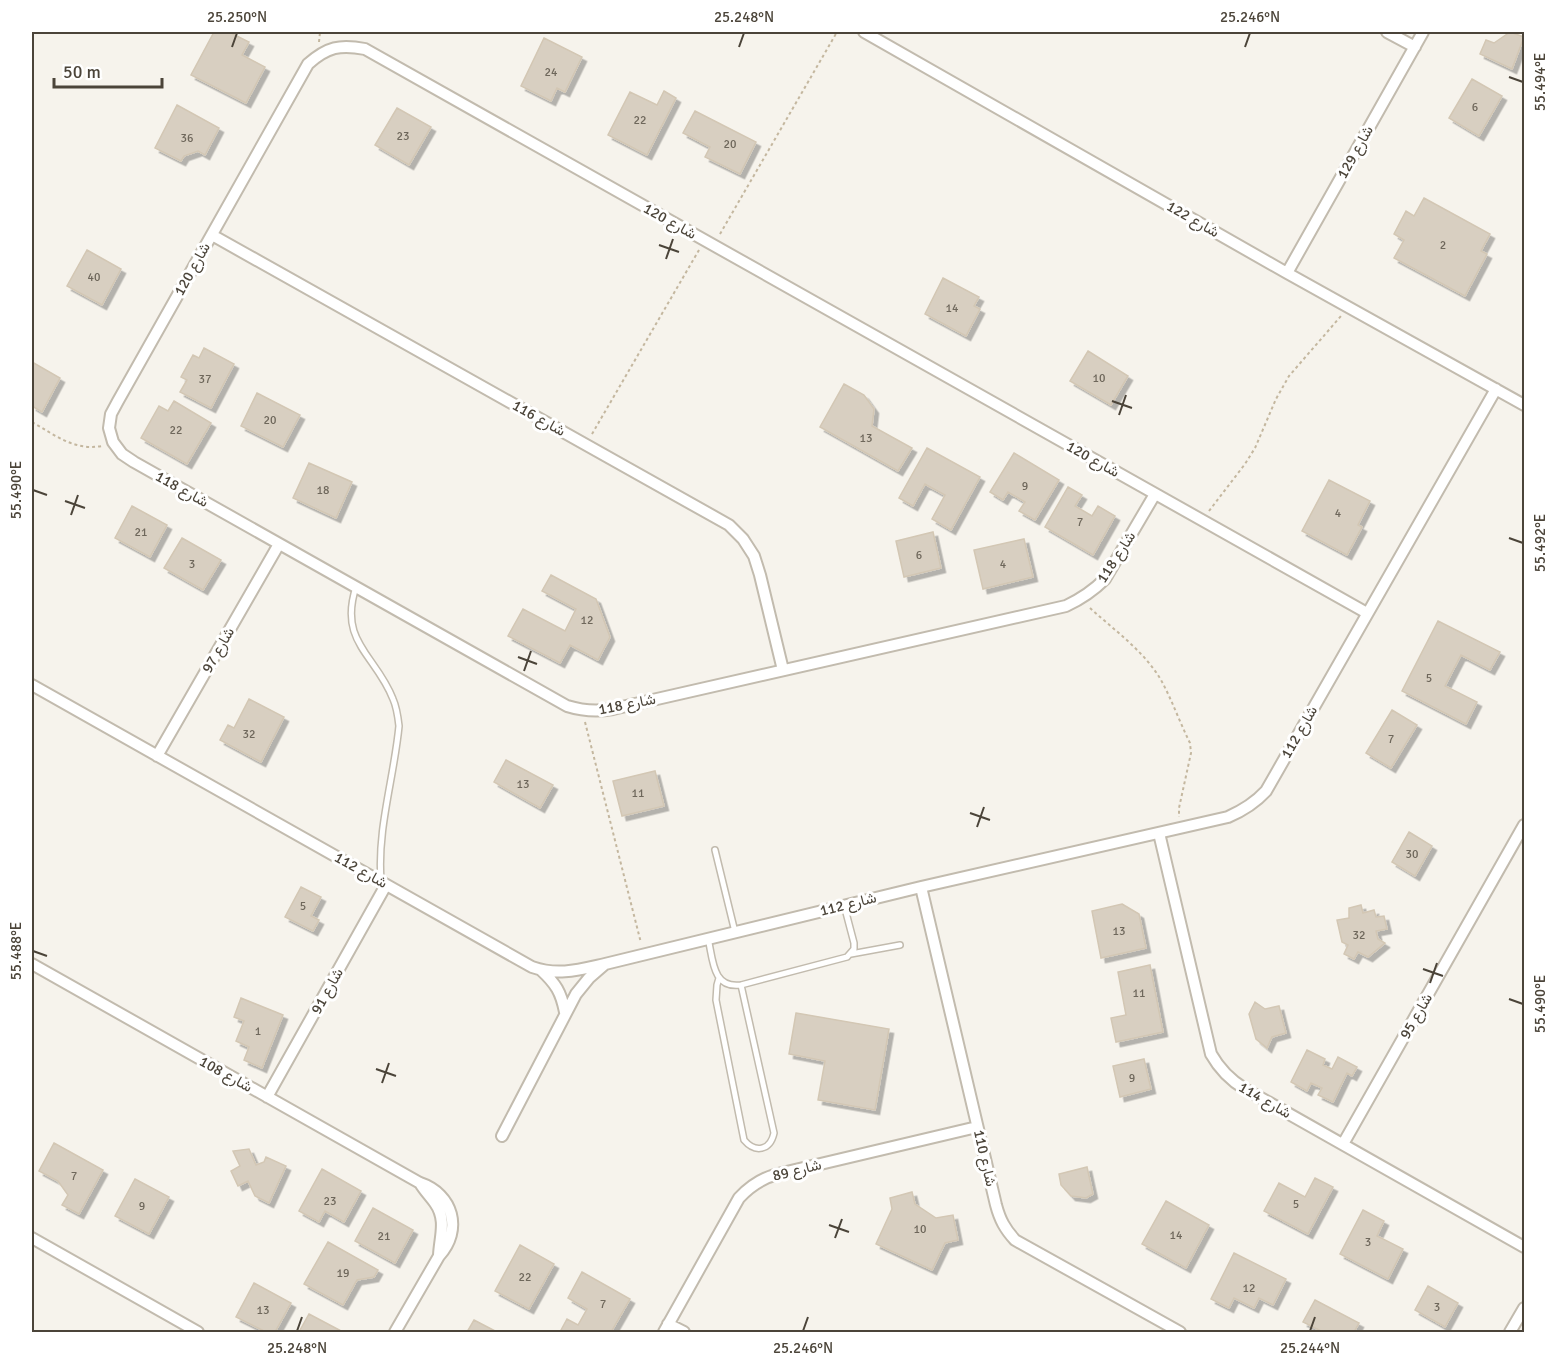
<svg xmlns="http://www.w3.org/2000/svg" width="1556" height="1364" font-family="Signika,Vazirmatn,sans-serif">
<defs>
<filter id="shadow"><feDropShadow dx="4.5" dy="4.5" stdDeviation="0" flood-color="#0004"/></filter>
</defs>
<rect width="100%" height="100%" fill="#f6f3ec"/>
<path fill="#d8cfc1" stroke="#d3c7b4" stroke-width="1.5" filter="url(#shadow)" d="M214,32H229L249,42L242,55L265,67L246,103L191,75Z
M1510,32L1524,37L1512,69L1480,54L1486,40L1494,43Z
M544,38L582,57L565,92L557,88L551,101L521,86Z
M1472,79L1502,96L1479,136L1449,118Z
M664,91L676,98L647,155L608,135L630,92L657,105Z
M177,105L219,128L205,155L198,151L184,156L181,161L155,148Z
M397,108L431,127L409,165L375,145Z
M695,111L756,142L740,174L705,157L710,147L683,133Z
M1424,198L1490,234L1481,251L1487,254L1465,296L1394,258L1404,240L1394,234L1406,211L1414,216Z
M87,250L121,269L102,305L67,286Z
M943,278L979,297L974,306L980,309L966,336L925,314Z
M204,348L234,364L211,408L180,392L187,380L181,377L193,355L199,358Z
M1088,351L1128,376L1111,405L1070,381Z
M32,362L60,378L42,412L32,406Z
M844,384L864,395L874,409L872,426L912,448L898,471L820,427Z
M257,393L300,415L283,447L241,426Z
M174,401L211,423L187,464L141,438L159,406L168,411Z
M927,448L980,477L951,530L932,519L945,495L925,484L913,506L899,498Z
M1014,453L1059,480L1035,520L1019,511L1025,502L1008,492L1003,500L990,492Z
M309,463L352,482L336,518L293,498Z
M1329,480L1370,501L1358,525L1362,527L1347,555L1302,531Z
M1068,487L1082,495L1075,506L1092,516L1098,506L1115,516L1093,555L1045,527Z
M132,506L167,525L150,557L115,538Z
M933,532L941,568L904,577L896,541Z
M182,538L221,560L203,590L164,568Z
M1024,539L1033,577L983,589L974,550Z
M551,575L596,599L610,637L598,660L570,645L560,663L508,636L523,609L565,631L576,609L542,591Z
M1438,621L1500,652L1490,670L1461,655L1445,686L1477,702L1466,724L1402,691Z
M249,699L284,717L261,762L220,740L228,725L234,728Z
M1392,710L1417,725L1391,768L1366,753Z
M506,760L553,785L540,808L494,782Z
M655,771L664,806L622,816L613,781Z
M1409,832L1432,846L1415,876L1392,862Z
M301,887L321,897L311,916L319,920L313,931L285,917Z
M1122,904L1139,914L1146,948L1101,958L1092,911Z
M1361,905L1363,913L1374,910L1376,917L1384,916L1387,929L1376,931L1378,939L1385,943L1368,957L1358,952L1354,959L1344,954L1348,945L1342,942L1337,920L1349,918V908Z
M1150,965L1163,1032L1116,1042L1111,1018L1126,1015L1118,972Z
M241,998L283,1015L262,1068L244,1060L249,1047L236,1041L244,1021L234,1017Z
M1255,1002L1265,1009L1279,1006L1286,1033L1272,1037L1267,1048L1256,1039L1249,1014Z
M796,1013L889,1029L875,1110L818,1100L825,1061L789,1054Z
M1307,1050L1325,1059L1323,1065L1332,1069L1338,1057L1357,1067L1352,1076L1347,1073L1333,1102L1318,1095L1322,1088L1311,1083L1307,1091L1291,1082Z
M1144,1059L1151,1089L1120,1097L1113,1066Z
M54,1143L103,1170L79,1214L62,1205L68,1195L58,1181L39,1171Z
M249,1149L256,1165L264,1162L266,1157L286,1166L269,1203L255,1196L248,1181L238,1186L231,1171L240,1166L233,1151Z
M1087,1167L1093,1194L1086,1198L1071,1196L1061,1185L1059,1174Z
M322,1169L361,1191L344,1222L325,1211L319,1222L299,1211Z
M1315,1178L1333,1187L1308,1234L1264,1211L1279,1183L1305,1197Z
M135,1179L169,1197L149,1234L115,1216Z
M912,1192L915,1204L936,1218L953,1215L958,1240L945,1243L932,1270L876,1244L892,1209L890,1198Z
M1166,1201L1209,1225L1186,1268L1142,1244Z
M373,1208L413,1230L395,1263L355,1241Z
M1363,1210L1384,1221L1377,1236L1403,1249L1388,1279L1340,1254Z
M328,1242L378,1270L374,1277L357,1280L343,1305L304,1284Z
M520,1245L554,1264L529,1309L495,1291Z
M1234,1253L1286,1279L1273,1305L1259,1298L1254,1308L1234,1298L1229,1308L1211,1299Z
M582,1272L630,1299L611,1332H566L561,1330L567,1319L578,1325L587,1309L568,1298Z
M254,1283L291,1303L275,1332H266L236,1317Z
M1428,1286L1458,1303L1445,1327L1415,1310Z
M1315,1300L1359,1323L1354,1332H1323L1303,1322Z
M309,1314L343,1332H299Z
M474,1320L497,1332H467Z"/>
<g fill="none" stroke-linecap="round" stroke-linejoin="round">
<defs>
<path id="lane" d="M356,587C338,642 376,655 393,699C397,708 398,717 399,726C394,778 377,829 381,880
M715,850L735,932
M708,938C713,959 712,989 741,985L847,957L854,949V943L844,905
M851,954L900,945
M719,978L717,985L716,1000L744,1140C755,1153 770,1151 774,1133L741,985"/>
<path id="street" d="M864,32L1287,273L1524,405
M1387,32L1415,47
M212,235L729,525L743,539L754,556L760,575L783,670
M1287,273L1423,32
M1155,494L1105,579C1093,591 1081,599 1066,606L613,709C596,712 583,711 567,706L134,462L122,454L113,442L109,428L111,414L118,401L308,64C327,47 340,44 365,49L1367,613
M32,685L532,967C558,976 578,970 605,964L921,887L1228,817C1244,810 1255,803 1266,791L1496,389
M157,756L279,544
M1159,833L1211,1054C1220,1070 1230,1080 1245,1089L1524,1247
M921,887L996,1205C1000,1220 1005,1229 1015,1240L1180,1332
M32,964L420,1183C453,1194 463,1230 439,1256L395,1332
M541,970C556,984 561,992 565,1012
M267,1097L386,885
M502,1136L576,994L589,978L604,965
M1343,1144L1524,825
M420,1183C424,1190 430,1196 435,1203C447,1220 440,1236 439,1255
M32,1238L198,1332
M668,1324L684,1332
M664,1332L739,1198C750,1186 762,1178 778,1174L977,1127
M1510,1332L1524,1308"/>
</defs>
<use href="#lane" stroke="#c2bbae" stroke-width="8"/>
<use href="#street" stroke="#c2bbae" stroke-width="14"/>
<path stroke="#c4b79f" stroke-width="2" stroke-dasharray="3 3" stroke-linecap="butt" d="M319,42L320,32
M720,234L837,32
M32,422C55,435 74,451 102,446
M592,434L699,250
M1209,511L1245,464L1255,448L1276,399L1289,376L1341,316
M1090,608C1114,630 1144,651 1161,680C1172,700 1180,723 1190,743L1191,753L1179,808V817
M585,722L641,943"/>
<use href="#lane" stroke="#fff" stroke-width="5"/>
<use href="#street" stroke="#fff" stroke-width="10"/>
</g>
<path fill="none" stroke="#4b4439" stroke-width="2" d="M232,47L237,33M739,47L744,33M1245,47L1250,33M1509,77L1523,82M659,245L679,252M666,259L673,239M1112,401L1132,408M1119,415L1126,395M33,490L47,495M65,501L85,508M71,515L78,495M1509,538L1523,543M518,657L537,664M524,671L531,651M970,813L990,820M977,827L984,807M33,951L47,956M1423,969L1443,976M1430,983L1437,963M1509,999L1523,1004M376,1069L396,1076M382,1083L389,1063M829,1225L849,1232M835,1238L842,1219M297,1331L302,1317M803,1331L808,1317M1310,1331L1315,1317"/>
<g text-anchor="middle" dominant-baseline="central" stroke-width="6" stroke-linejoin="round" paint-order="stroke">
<g font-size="12" fill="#6e675b">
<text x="551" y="72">24</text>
<text x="1475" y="107">6</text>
<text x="640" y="120">22</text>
<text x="403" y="136">23</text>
<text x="187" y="138">36</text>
<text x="730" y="144">20</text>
<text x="1443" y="245">2</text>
<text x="94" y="277">40</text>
<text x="952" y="308">14</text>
<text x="1099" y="378">10</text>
<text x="205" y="379">37</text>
<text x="270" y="420">20</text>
<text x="176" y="430">22</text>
<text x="866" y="438">13</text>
<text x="1025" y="486">9</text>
<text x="323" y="490">18</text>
<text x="1338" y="513">4</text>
<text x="1080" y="522">7</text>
<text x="141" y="532">21</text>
<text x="919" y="555">6</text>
<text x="192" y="564">3</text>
<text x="1003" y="564">4</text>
<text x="587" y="620">12</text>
<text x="1429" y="678">5</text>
<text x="249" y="734">32</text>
<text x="1391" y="739">7</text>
<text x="523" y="784">13</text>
<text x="638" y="793">11</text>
<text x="1412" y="854">30</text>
<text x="303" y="906">5</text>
<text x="1119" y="931">13</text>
<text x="1359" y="935">32</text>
<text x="1139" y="993">11</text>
<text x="258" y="1031">1</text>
<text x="1132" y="1078">9</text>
<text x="74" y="1176">7</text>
<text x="330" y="1201">23</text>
<text x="1296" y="1204">5</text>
<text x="142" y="1206">9</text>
<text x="920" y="1229">10</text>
<text x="1176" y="1235">14</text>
<text x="384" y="1236">21</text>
<text x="1368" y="1242">3</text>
<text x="343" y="1273">19</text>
<text x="525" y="1277">22</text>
<text x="1249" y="1288">12</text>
<text x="603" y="1304">7</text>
<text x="1437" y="1307">3</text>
<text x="263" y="1310">13</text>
</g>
<g font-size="15" fill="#4b4439" stroke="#fff">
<text transform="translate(1355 152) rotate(-61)">شارع 129</text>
<text transform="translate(1193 219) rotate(30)">شارع 122</text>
<text transform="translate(670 221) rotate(29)">شارع 120</text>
<text transform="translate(192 269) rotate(-61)">شارع 120</text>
<text transform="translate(539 418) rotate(29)">شارع 116</text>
<text transform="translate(1093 459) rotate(29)">شارع 120</text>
<text transform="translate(182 489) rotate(29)">شارع 118</text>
<text transform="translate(1116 557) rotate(-57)">شارع 118</text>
<text transform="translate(218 650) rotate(-60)">شارع 97</text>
<text transform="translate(627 704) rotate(-11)">شارع 118</text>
<text transform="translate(1299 732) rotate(-60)">شارع 112</text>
<text transform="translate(361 870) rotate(29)">شارع 112</text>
<text transform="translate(848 904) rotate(-14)">شارع 112</text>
<text transform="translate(327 991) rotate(-61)">شارع 91</text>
<text transform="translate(1416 1016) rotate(-60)">شارع 95</text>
<text transform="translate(226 1074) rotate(29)">شارع 108</text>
<text transform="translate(1265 1100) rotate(30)">شارع 114</text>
<text transform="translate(985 1158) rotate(77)">شارع 110</text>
<text transform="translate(797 1170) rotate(-14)">شارع 89</text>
</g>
</g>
<rect width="1556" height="1364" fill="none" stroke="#ffffff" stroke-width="66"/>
<path d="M54 78v9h108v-9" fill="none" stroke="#4b4439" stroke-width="3"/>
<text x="63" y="78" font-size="18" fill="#4b4439" stroke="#ffffff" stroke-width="4.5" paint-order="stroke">50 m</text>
<rect x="33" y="33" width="1490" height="1298" fill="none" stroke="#4b4439" stroke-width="2"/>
<g font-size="15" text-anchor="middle" fill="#4b4439">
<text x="237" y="22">25.250°N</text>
<text x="744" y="22">25.248°N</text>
<text x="1250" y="22">25.246°N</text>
<text transform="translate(1540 82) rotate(-90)" y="5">55.494°E</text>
<text transform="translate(16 490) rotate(-90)" y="5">55.490°E</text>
<text transform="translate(1540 543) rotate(-90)" y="5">55.492°E</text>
<text transform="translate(16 951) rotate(-90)" y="5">55.488°E</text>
<text transform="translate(1540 1004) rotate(-90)" y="5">55.490°E</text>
<text x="297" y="1353">25.248°N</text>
<text x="803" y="1353">25.246°N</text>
<text x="1310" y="1353">25.244°N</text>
</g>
</svg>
